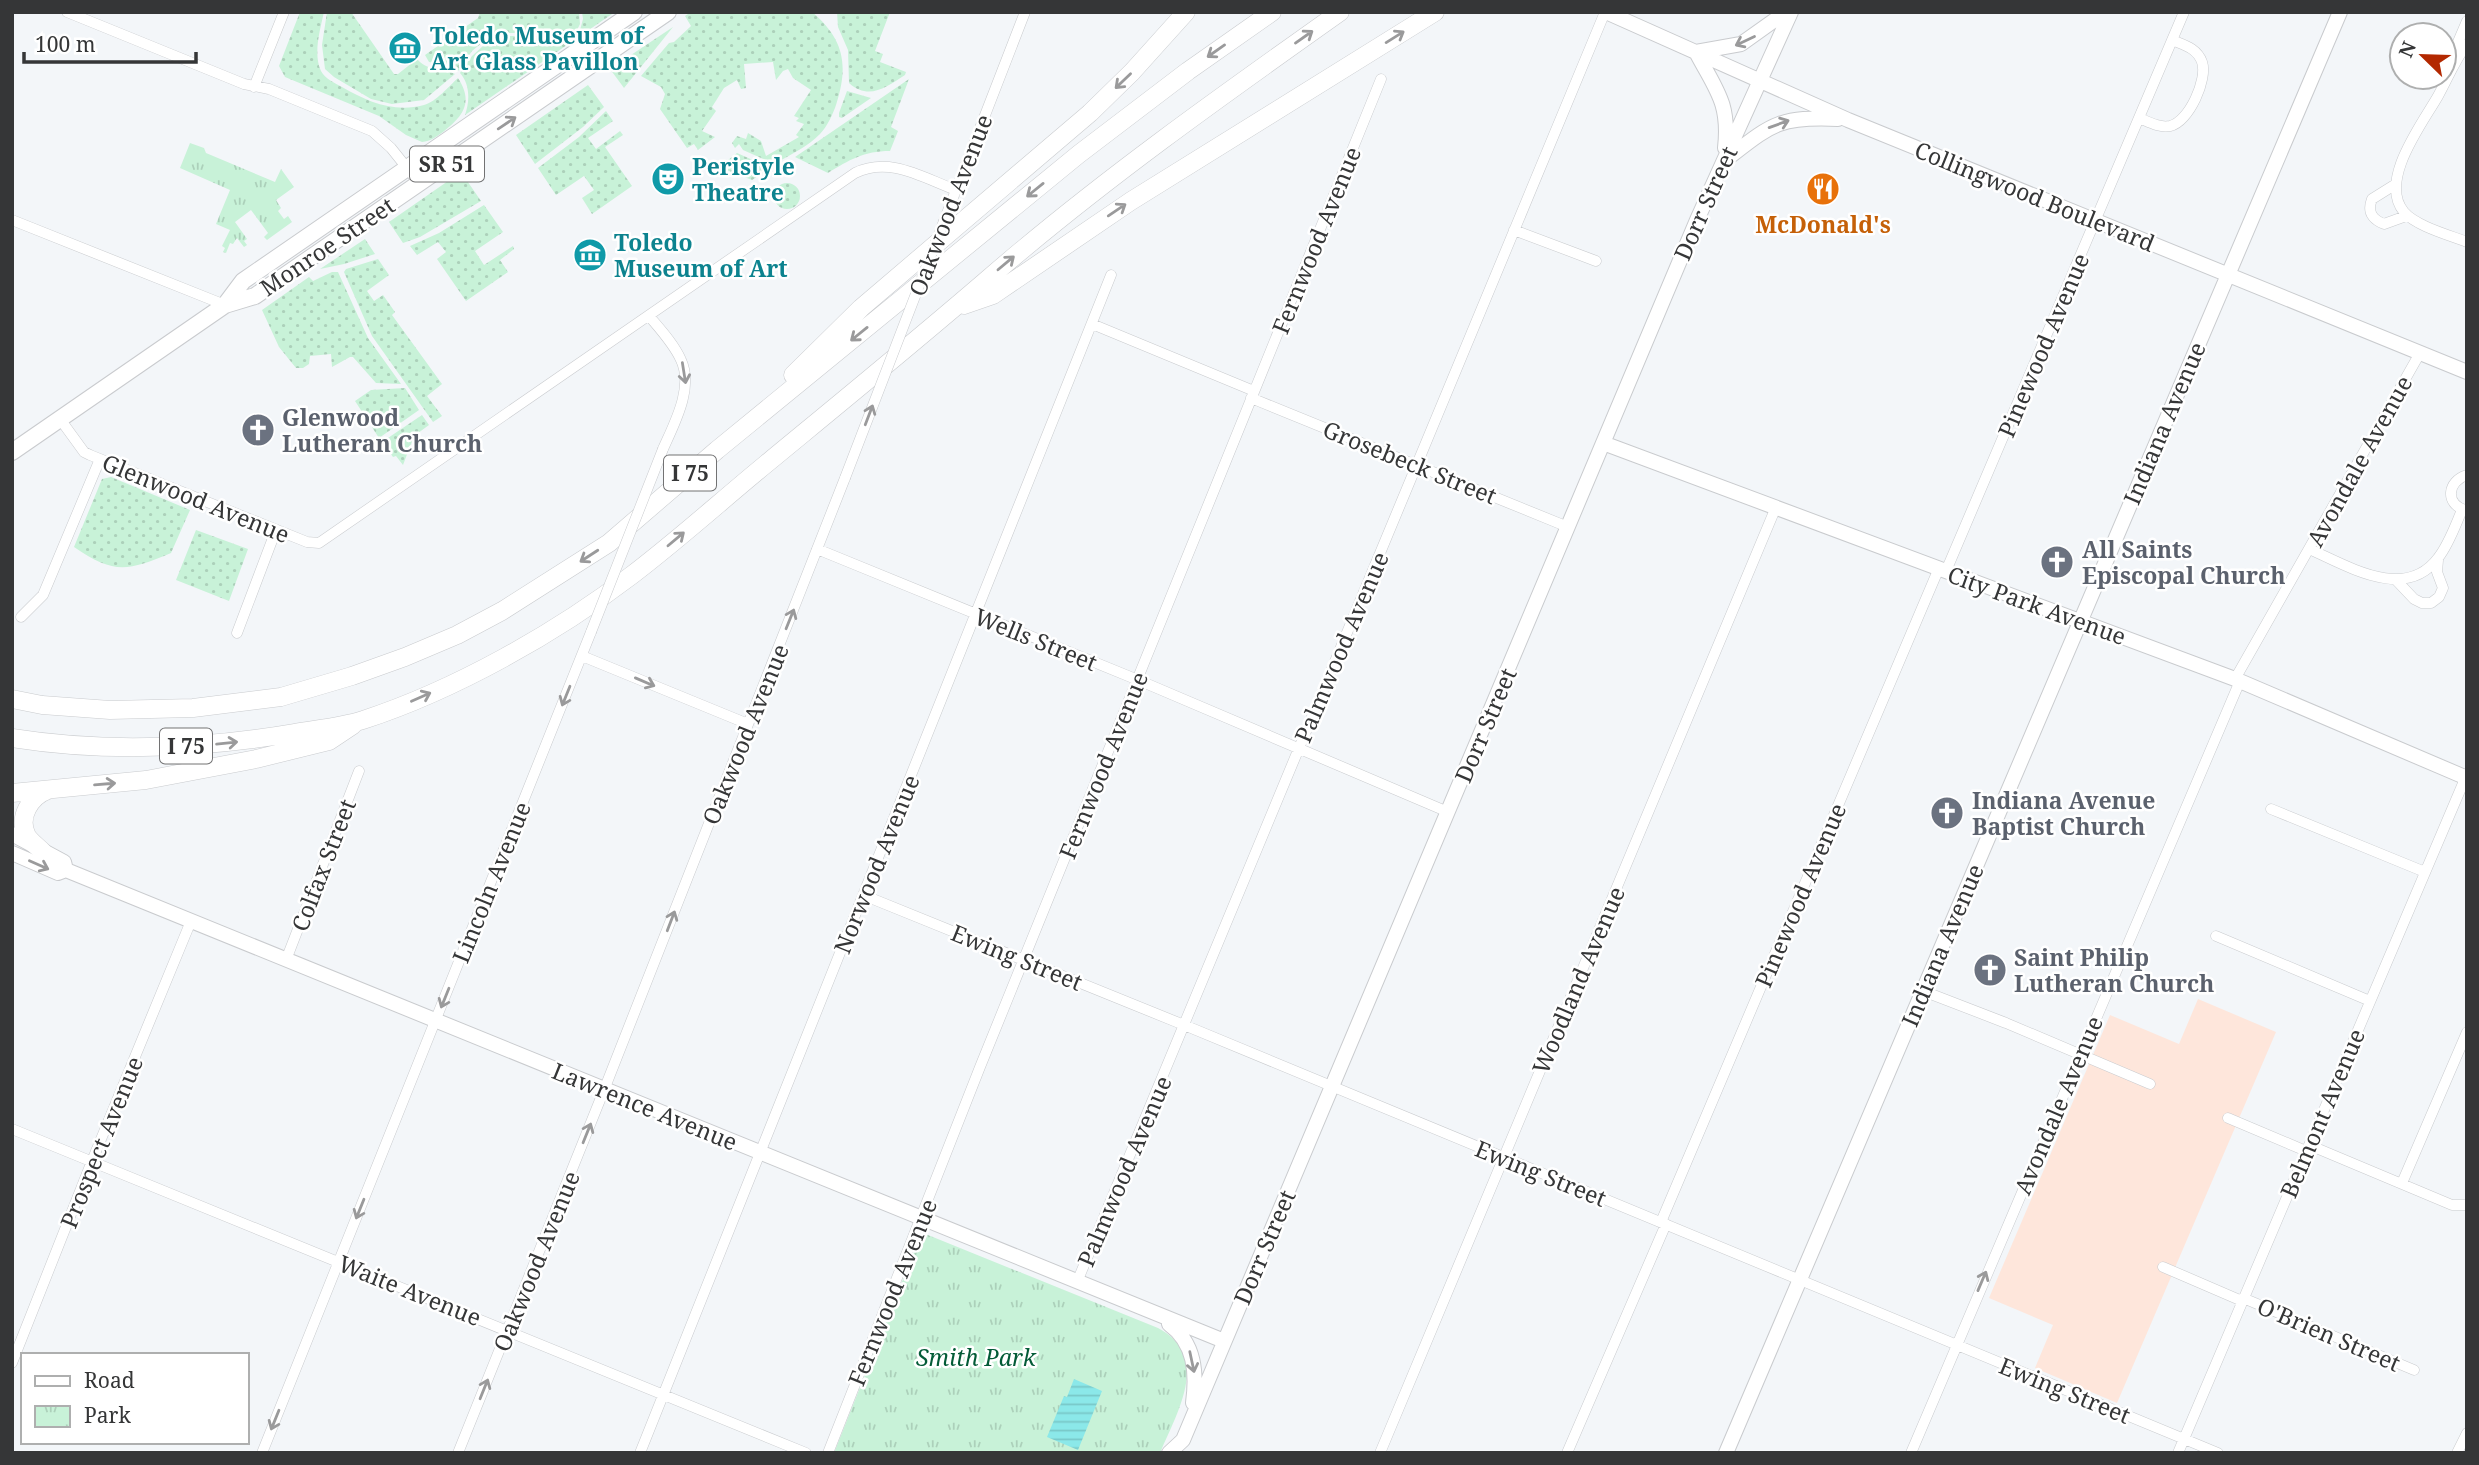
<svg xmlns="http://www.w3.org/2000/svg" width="2479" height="1465" font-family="'Noto Serif',serif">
<defs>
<pattern id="grass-dots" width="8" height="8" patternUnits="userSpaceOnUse" patternTransform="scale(1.75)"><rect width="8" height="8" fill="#c8f2d8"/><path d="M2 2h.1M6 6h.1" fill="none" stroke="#acd0ba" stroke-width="1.8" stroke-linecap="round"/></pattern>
<pattern id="park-tufts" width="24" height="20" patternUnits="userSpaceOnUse" patternTransform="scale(1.75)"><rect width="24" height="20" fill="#c8f2d8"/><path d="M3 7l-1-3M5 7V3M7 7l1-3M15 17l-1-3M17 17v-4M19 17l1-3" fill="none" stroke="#acd0ba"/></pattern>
<pattern id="water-rules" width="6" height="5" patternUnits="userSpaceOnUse" patternTransform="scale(1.75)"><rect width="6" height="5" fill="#8be8e9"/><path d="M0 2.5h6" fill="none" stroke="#79c8c8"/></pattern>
</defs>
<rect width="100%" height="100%" fill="#f3f6f9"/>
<path fill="#fee6db" d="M2198,999L2276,1032L2117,1403L2035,1368L2053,1325L1989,1298L2110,1015L2179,1044Z"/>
<path fill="url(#grass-dots)" d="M300,12H324C320,30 313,54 321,71C325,79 335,83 342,87C368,102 394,113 424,105C436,102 449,86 458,78C474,103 463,116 443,132C436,137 431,141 422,142L406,135L379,116L285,77L279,66Z
M327,12H351L394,74H398L417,59C427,71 440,67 455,74L424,100L392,104L371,99L334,77L325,69L322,45Z
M480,12H579L580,24L577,30L567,36L545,33H494L472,51L458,71L446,65L429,62L425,55L478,18Z
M582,12H615L465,115C470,101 470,84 460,73L472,56L494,36H545L566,40L579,34L583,19Z
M691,12H812C844,39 849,65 836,105C833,114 827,127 820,134C809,146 789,155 775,164L743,150L739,144L735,148L732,143L737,136L746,139L748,133L761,141L766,156L799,137L796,135L804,124L796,121L799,118L794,116L811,90L793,78L788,69L783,71L776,80L773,62L744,64L746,88L741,89L737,80L724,88L712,107L716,111L702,131L715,137L698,150L694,144L687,148L660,109L665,94L661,87L641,76L669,43L674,42L691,26L685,16Z
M837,12H890L875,51L883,54L880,62L906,72L905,75C886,87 869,101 849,83L848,50L838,27Z
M673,27L624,88L610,69Z
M909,79L891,127L898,131L890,151C864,151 849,160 828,173L795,157Z
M588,85L604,107L583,127L535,164L516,135Z
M847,91L871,98L842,118L839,117V113Z
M606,111L613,121L588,138L596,149L620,131L623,135L605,147L632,186L592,214L582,198L594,190L584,176L556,195L538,168L579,137Z
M737,153L771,168L752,180L719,167Z
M461,172L481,201L420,237L403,243L389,222Z
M774 196a13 13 0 1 1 26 0a13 13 0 1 1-26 0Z
M484,205L503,232L475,251L484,265L513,246L514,249L500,260L508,272L466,301L437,259L446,252L438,242L417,255L410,246L439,233Z
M365,239L375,254L344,264L320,269Z
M378,259L389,275L367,291L374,301L383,295L395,312L392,315L442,384L427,396L442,416L433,422L372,336L344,272L346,269Z
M332,272H338L368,338L401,384L376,383L353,357H350L332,367L331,354L310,356L309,364L303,368H296L279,347L262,310L309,277L313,281Z
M405,388L419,410L379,438L355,401L371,390Z
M422,415L429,425L414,436L403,465L396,456L393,457L382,442Z
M111,477L190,510L171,553C127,571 115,575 74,547L102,479Z
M196,530L248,549L229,601L176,580Z"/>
<path fill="url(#park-tufts)" d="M190,143L204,148L206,153L275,182L281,169L294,187L276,200L281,208L278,211L284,219L288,216L292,222L267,240L264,237L268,233L251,210L235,222L247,239L244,241L247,245L244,247L237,238L233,244L230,243L226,253L223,252L225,248L222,246L230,230L216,224L230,190L180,168Z
M928,1235L1158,1328C1212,1356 1177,1412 1160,1453H834L917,1244L923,1236Z"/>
<path fill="url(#water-rules)" d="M1074,1379L1102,1391L1078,1450L1047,1437L1064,1396L1067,1397Z"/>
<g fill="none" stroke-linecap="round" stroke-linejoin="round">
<defs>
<path id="street" d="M67,12L244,84L269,89L372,131L391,148L419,183
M2467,44C2455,60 2448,78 2438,96C2422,124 2378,181 2404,212C2416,226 2449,235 2467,242
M2457,57L2458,42L2467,21
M254,87L284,12
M2139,118C2149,122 2159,128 2170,126C2189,122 2208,79 2202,62C2197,48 2184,45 2172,40
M2396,184L2372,199C2367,212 2372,219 2384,224L2406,216
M12,220L225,305
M944,221L1025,12
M1514,230L1596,261
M649,316C660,329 674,344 681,360C694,388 674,424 663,449
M1092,324L1254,391
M1251,398L1568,527
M60,419L84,452L90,455L307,542L319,543L855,173C890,156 923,178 956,190
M2465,510C2445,504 2447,481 2467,475
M817,549L1138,680L1448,812
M2309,549C2348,566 2405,602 2438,558C2449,544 2455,526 2462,510
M1946,571L2184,12
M2396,580L2414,599L2422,603H2431L2439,597L2443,588L2437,572L2438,560
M21,617L43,595L100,459
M237,633L276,530
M582,656L748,724
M2235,679L2420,353
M2271,809L2425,872
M863,895L1184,1025L2218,1453
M2216,936L2370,1001
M286,960L359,771
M1923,991L2006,1023L2150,1084
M2228,1118L2306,1151
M12,1129L806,1453
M2309,1145L2452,1205H2467
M2402,1183L2467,1032
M1661,1222L1939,568
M2163,1267L2242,1301
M1077,1282L1605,12
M2243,1298L2414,1370
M12,1363L92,1161L191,921
M262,1453L591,632
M458,1453L604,1090L845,478
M640,1453L1111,275
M828,1453L980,1067L1381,79
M1380,1453L1776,507
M1567,1453L1666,1224
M1911,1453L2240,681
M2178,1453L2467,774
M2457,1453L2467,1433"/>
<path id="secondary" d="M1606,12L1848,120L2467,372
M1725,148C1730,103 1716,90 1696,52L1741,44L1786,12
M1724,161C1771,125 1777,116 1838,119
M1603,443L2235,679L2467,778
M12,834L64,862L66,870
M12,853L58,873L66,870L1224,1341
M1169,1324C1195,1343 1197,1373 1193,1403
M1169,1453L1183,1440L1697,220L1791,12
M1726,1453L2340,12"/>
<path id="primary" d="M225,305L255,296L668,12
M12,452L225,305L243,281L634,12"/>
<path id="highway" d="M964,305L993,295L1131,201L1435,12
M793,375L861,308L1090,113L1132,72L1186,12
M12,699L42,705L110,710L193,708L281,697L352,676L405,657L457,635L502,611L609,543L717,450L1079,154L1188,71L1272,12
M12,738C107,753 200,749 294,733C317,729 341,727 363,720C455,690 556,633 632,575C678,540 721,501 766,464C840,403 916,341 989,278C1100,182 1220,97 1340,12
M12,793L146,780L256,759L329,741L353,725
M43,852C38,847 31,842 27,836C17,817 31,796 48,790"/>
</defs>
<use href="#street" stroke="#c9cbce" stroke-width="11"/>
<use href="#secondary" stroke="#c9cbce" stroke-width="16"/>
<use href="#primary" stroke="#c9cbce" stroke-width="18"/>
<use href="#highway" stroke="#c9cbce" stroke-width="19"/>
<use href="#street" stroke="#fff" stroke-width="10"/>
<use href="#secondary" stroke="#fff" stroke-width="14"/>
<use href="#primary" stroke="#fff" stroke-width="16"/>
<use href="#highway" stroke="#fff" stroke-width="18"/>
<defs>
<path id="street-bridge" d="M845,478L944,221
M591,632L663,449"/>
</defs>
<use href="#street-bridge" stroke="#c9cbce" stroke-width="11" stroke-linecap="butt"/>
<use href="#street-bridge" stroke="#fff" stroke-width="10"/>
</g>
<defs><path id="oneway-shaft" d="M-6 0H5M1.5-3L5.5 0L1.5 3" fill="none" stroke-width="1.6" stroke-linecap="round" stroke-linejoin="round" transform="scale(1.75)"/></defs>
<g stroke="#9a9a9b">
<use href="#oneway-shaft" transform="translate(1304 37) rotate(-35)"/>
<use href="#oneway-shaft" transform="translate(1395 37) rotate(-32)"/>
<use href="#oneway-shaft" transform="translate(1745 41) rotate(155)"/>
<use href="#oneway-shaft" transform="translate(1216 51) rotate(145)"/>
<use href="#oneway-shaft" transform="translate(1123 81) rotate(136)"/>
<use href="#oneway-shaft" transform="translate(507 123) rotate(-34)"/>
<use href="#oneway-shaft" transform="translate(1779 124) rotate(-20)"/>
<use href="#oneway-shaft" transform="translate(1035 190) rotate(141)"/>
<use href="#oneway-shaft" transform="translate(1117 210) rotate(-34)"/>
<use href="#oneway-shaft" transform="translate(1006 263) rotate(-40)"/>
<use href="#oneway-shaft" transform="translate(859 334) rotate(141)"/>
<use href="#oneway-shaft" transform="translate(684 373) rotate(81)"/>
<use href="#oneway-shaft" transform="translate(869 415) rotate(-69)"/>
<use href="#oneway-shaft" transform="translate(676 539) rotate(-40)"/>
<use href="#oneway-shaft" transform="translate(589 556) rotate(147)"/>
<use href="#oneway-shaft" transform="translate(790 619) rotate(-68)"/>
<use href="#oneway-shaft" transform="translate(645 682) rotate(23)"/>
<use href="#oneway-shaft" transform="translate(566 696) rotate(112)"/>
<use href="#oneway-shaft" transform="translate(421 697) rotate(-24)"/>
<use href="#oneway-shaft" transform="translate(227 743) rotate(-6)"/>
<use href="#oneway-shaft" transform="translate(105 784) rotate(-5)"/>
<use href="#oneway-shaft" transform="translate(39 865) rotate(24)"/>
<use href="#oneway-shaft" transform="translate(671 921) rotate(-69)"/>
<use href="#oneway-shaft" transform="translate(445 998) rotate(112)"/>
<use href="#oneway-shaft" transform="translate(587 1133) rotate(-68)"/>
<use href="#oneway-shaft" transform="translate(360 1209) rotate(112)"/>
<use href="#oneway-shaft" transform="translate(1982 1281) rotate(-67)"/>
<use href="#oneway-shaft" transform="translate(1192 1362) rotate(78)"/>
<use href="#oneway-shaft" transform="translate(484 1389) rotate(-68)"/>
<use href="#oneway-shaft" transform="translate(275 1420) rotate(112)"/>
</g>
<defs>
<symbol id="museum-disc" viewBox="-11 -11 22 22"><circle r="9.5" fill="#0f9aa8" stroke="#fff"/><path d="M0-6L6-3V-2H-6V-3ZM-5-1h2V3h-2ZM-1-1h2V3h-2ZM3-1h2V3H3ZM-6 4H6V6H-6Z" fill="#fff"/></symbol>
<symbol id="theatre-disc" viewBox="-11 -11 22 22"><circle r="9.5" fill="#0f9aa8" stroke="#fff"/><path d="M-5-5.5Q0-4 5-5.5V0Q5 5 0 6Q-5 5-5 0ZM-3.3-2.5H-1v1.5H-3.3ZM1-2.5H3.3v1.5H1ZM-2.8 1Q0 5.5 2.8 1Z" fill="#fff"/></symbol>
<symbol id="restaurant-disc" viewBox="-11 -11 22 22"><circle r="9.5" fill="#e8710a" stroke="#fff"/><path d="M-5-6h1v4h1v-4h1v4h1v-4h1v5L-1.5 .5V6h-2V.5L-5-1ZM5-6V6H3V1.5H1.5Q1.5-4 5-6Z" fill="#fff"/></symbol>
<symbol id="church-disc" viewBox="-11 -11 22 22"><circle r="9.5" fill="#6b7280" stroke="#fff"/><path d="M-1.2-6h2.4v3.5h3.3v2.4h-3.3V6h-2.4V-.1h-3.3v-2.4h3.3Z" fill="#fff"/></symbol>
</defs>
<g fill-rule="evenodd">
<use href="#museum-disc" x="386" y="29" width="38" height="38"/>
<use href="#theatre-disc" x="649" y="160" width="38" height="38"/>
<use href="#restaurant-disc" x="1804" y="170" width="38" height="38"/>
<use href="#museum-disc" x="571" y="236" width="38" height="38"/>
<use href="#church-disc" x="239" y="411" width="38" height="38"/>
<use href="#church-disc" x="2038" y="543" width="38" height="38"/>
<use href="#church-disc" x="1928" y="794" width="38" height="38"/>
<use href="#church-disc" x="1971" y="951" width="38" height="38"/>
</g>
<g text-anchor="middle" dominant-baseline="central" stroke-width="5" stroke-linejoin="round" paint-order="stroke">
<g fill="#fff" stroke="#727273" stroke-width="2">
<rect x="410" y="146.5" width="74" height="35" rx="5"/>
<rect x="664" y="455.5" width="52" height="35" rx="5"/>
<rect x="160" y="728.5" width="52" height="35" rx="5"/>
</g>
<g font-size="21" font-weight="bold" fill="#353637">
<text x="447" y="164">SR 51</text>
<text x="690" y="473">I 75</text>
<text x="186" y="746">I 75</text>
</g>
<g font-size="23" font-weight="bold" fill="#0d838f" stroke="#fff" text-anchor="start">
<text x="430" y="35">Toledo Museum of<tspan x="430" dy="26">Art Glass Pavillon</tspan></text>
<text x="692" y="166">Peristyle<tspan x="692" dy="26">Theatre</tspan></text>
<text x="614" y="242">Toledo<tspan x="614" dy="26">Museum of Art</tspan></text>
</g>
<g font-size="23" fill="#353637" stroke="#fff">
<text transform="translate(2035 196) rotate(22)">Collingwood Boulevard</text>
<text transform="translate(1705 203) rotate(-66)">Dorr Street</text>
<text transform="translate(950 205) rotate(-69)">Oakwood Avenue</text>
<text transform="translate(1316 240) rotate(-68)">Fernwood Avenue</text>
<text transform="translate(327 246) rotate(-34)">Monroe Street</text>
<text transform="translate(2043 345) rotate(-67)">Pinewood Avenue</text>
<text transform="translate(2164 423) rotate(-67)">Indiana Avenue</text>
<text transform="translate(2359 461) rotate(-61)">Avondale Avenue</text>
<text transform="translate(1410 462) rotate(22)">Grosebeck Street</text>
<text transform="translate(196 498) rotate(22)">Glenwood Avenue</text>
<text transform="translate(2037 605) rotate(20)">City Park Avenue</text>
<text transform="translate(1036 639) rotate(22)">Wells Street</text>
<text transform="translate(1341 647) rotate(-67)">Palmwood Avenue</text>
<text transform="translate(1485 725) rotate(-67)">Dorr Street</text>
<text transform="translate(745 734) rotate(-68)">Oakwood Avenue</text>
<text transform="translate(1103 765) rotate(-68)">Fernwood Avenue</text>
<text transform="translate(876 864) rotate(-68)">Norwood Avenue</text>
<text transform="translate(323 865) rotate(-69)">Colfax Street</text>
<text transform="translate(491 882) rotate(-68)">Lincoln Avenue</text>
<text transform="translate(1800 895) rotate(-67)">Pinewood Avenue</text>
<text transform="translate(1942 945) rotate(-67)">Indiana Avenue</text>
<text transform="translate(1017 957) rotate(22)">Ewing Street</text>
<text transform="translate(1578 980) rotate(-67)">Woodland Avenue</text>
<text transform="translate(2058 1105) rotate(-67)">Avondale Avenue</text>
<text transform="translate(645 1106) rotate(22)">Lawrence Avenue</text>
<text transform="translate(2322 1113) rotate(-67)">Belmont Avenue</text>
<text transform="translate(101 1142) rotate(-68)">Prospect Avenue</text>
<text transform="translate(1124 1171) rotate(-67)">Palmwood Avenue</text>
<text transform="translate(1541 1173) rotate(22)">Ewing Street</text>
<text transform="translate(1264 1247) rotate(-67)">Dorr Street</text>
<text transform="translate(536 1261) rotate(-68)">Oakwood Avenue</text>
<text transform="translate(410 1290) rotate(22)">Waite Avenue</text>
<text transform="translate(892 1292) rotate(-68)">Fernwood Avenue</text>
<text transform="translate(2329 1334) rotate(23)">O'Brien Street</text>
<text transform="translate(2065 1390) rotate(22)">Ewing Street</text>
</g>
<g font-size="23" font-weight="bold" fill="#c56008" stroke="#fff">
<text x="1823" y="224">McDonald's</text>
</g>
<g font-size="23" font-weight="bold" fill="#5b616d" stroke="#fff" text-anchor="start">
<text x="282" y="417">Glenwood<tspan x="282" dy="26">Lutheran Church</tspan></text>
<text x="2082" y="549">All Saints<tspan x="2082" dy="26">Episcopal Church</tspan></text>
<text x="1972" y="800">Indiana Avenue<tspan x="1972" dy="26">Baptist Church</tspan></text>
<text x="2014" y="957">Saint Philip<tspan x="2014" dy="26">Lutheran Church</tspan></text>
</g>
<g font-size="23" font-style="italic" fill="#035b37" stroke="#fff">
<text x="976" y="1357">Smith Park</text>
</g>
</g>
<rect width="2479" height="1465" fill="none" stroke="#353637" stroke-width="28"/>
<rect x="21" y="1353" width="228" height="91" fill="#ffffff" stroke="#aeafaf" stroke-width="2"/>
<rect x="35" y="1376" width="35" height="10" fill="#ffffff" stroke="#aeafaf" stroke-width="2"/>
<text x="84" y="1388" font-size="21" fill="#353637">Road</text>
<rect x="35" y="1406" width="35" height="21" fill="url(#park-tufts)" stroke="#aeafaf" stroke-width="2"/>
<text x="84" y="1423" font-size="21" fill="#353637">Park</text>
<g transform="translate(2423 56) rotate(293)"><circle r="33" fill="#ffffff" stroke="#aeafaf" stroke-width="2"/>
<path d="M0-5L12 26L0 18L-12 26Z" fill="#b32800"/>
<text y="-10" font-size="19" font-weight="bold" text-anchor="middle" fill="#353637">N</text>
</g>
<path d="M24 52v10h172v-10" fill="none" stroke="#353637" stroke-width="3.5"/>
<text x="35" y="52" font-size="21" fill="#353637" stroke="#ffffff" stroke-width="5" paint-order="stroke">100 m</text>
</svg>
